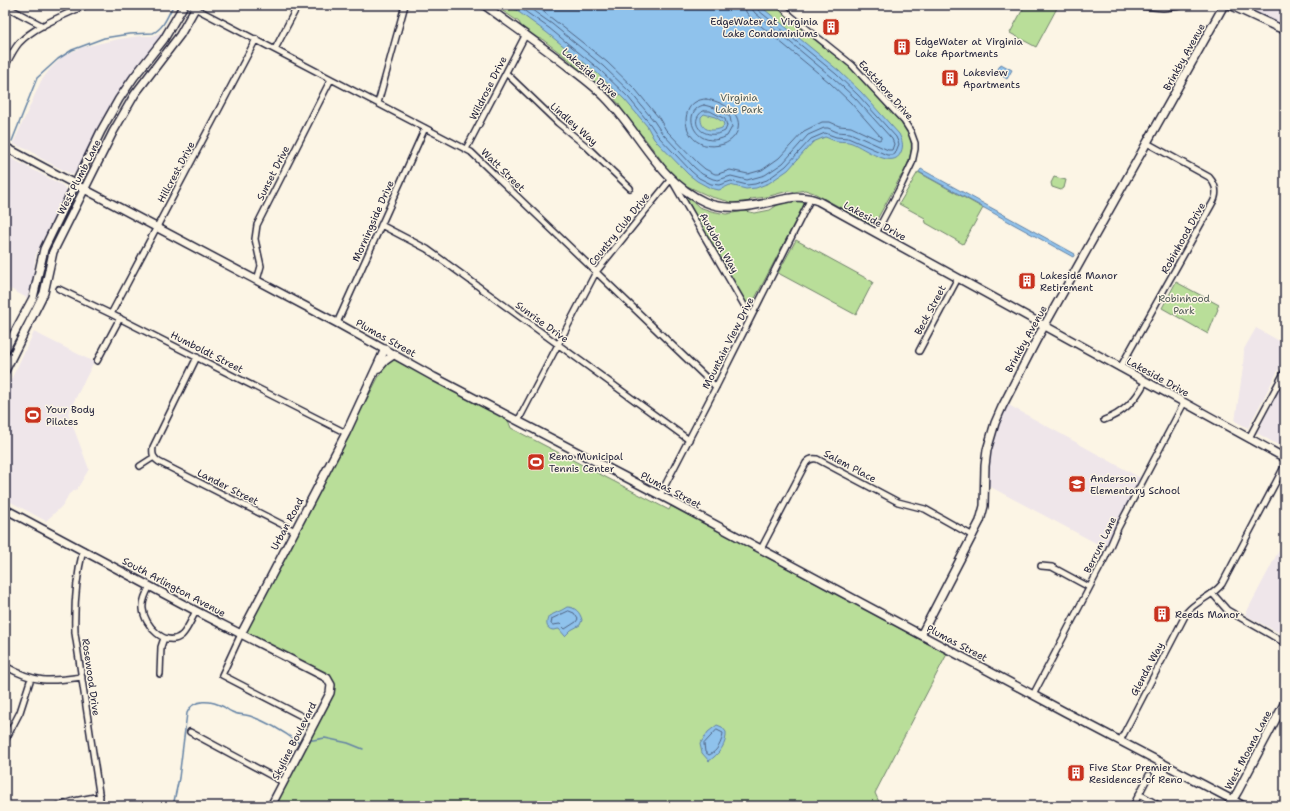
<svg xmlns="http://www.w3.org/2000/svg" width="1290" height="811" font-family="'Shantell Sans',sans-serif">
<rect width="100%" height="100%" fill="#fcf5e5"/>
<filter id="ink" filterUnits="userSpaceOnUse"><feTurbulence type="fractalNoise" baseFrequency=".025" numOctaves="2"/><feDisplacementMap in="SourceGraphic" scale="8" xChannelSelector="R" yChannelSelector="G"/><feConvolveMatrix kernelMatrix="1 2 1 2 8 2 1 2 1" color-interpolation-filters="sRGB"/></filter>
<g filter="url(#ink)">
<path fill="#efe6ea" d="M1242,5H1285V24H1281Z
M164,31L115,96L75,173L71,174L40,158L31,151L13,144L41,81L50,69L63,56L83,47L119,39L140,36H152Z
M5,155L62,185L66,189V192L36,254L32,284L27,298L5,286Z
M1256,328L1285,344V357L1248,428L1235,421L1243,368L1244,349Z
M34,332L94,362L68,413L89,469L77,489L69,494L63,505L46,521L5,499V392Z
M1281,386L1285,388V449L1257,433Z
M1005,403L1144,480L1109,550L985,484L991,436Z
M1285,539V636L1245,615Z"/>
<path fill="#b9de99" stroke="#6e806a" d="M494,5H774L804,29L806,33L852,69L904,126C913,138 913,149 908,163C906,168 905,173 901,176L875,223L872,225L814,193L805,190L794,192L788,191L766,197L751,199L747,203L732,204L727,201L711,197L685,185L678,180L667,169L662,161L643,136L637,133L622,112L619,104L612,96L600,85L593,83L574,67L573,63L542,39H538L522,28L519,22Z
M1025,5H1052L1057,8L1036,47L1010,33Z
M918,172L983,208L963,244L926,223L925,218L899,204Z
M1054,177L1066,180L1064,188L1061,190L1052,187L1051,183Z
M682,191L699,207L711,211L726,214L745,211L755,213L770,210L779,204L793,200H801L803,201L804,205L751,306H747Z
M796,240L873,282L856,315L778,273Z
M1176,282L1219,305L1217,308L1218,309L1208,334L1162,308Z
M389,357L508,420L511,428L669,510L671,506L947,654L875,793L879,802L883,806H274L332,683L245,632Z"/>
<path fill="#8fc2ec" stroke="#6382a5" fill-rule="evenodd" d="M509,5H759L839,71L861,92L899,134C902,140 904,145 901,152C894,171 864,148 852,143C847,141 843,142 837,141C833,141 829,138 825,137L813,142L788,170L769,183L756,188L746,189L730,185L719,190L710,188L697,181L688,174L654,139L647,126L625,100L597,73L546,32ZM704,114L715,117L723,122L724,125L722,128C712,132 700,131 701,117Z
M1001,64L1012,70L1007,79L996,72Z
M921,169L1075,254L1073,257L919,172Z
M567,607C575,607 580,612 582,620L580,625L571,630L565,636L559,629C557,629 555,630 553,630C545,629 546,621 549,616L562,610Z
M717,725L722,727L726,732C727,744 719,754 709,761L702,753L700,744L708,732Z"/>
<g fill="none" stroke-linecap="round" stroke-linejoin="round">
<path stroke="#4e6282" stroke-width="1" d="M516,5L549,28L600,70L628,97L650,124L658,136L691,171L699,178L711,184L719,185L731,181L747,185L755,184L767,180L786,166L811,139L825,133L836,137L848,138L887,155H893L895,154L899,144L896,137L858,95L836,74L758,10L757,5
M525,5L552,24L603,66L632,94L654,121L662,133L694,167L702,174L713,179L718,180L731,176L747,180L765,175L783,163L808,135L824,128H828L837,132L850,133L888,150H892L894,144L892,139L855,98L833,78L755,13L752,9L751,5
M535,5L607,62L636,90L659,118L666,130L698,163L705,169L715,174H718L730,170L748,174L762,170L779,158L804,131L822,122H830L839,126L851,127L879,140L881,139V137L851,103L829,82L750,17L746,12L745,5
M706,99C720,101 742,111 738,129C736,136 731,141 724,144C682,157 673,100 706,99Z
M704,105L719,109L730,117L732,127L727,136C695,153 679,110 704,105Z
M703,111H710L725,119L727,126L725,131C705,142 686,123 703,111Z
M569,611L574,613L578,619L576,622L565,629L560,624L553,625L551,624L552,619Z
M717,730L723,733C722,742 717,752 709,755L705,752L704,744Z"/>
<path stroke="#6382a5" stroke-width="1.5" d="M12,141L37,78L58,59L72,50L104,38L129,34L153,33C164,28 168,15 173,6
M5,202L8,193L7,173
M307,741L325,738L348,743L363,749
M173,806L179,778L187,713C193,698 211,700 224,707C227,709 229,711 232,712C237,715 244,714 250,716C268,722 283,731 299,743L302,742"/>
<defs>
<path id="street" d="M189,5L471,152L716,387
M780,5L791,16L852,65L904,121L911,132L915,143V149L912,163L902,184L876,233
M5,6L43,26
M275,49L298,5
M5,67C9,59 13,50 19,43C35,26 65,15 86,5
M506,73L558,123L586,146L630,188
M378,103L405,5
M466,149L526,34
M381,225L427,249L689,440
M257,280L261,266L255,239L257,225L331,79
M59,289L111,314L346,433
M111,314L256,39
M337,323L425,128
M919,351L958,278
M197,357L153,447C152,454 153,458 159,462L295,531
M97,361L120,318
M1120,368L1212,204C1218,194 1217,186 1209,177L1147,143
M1104,420C1124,413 1136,400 1145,382
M518,421L596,272L671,179L751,317
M1249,438L1285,371
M140,466L154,457
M660,495L716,387L811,198
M761,549L806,463C809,459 812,458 817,459L898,502L925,509L973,536
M83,550C76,578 74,604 75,633L101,806
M1041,566L1052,567L1089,587
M150,586C146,593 142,601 143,609C144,625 166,649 182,635C188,629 192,618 196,611
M1213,594L1227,610L1285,643
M241,634L222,675L315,723
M5,666C35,683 49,682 82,677
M160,674L161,647L164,638
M1033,695L1105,558L1118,528L1184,403
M190,732L283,782
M5,741L20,712L31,678
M1120,741L1187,612C1197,600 1212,597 1222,584L1285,465
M1139,794L1160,806
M58,806L74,801L100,796
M1133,806L1149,775"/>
<path id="secondary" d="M484,5C513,26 542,46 570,68C582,77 594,86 605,97C639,131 658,181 705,202C725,211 750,207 771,202C788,198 801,194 818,201L1285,458
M1142,5L1163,7L1180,5
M1230,5L1277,27L1285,30
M5,147L337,323L434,377L673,502L1065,712L1244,806
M5,350L33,298L44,249L101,131L119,99L134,77L164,39L184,5
M379,368L385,361L395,354
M5,371L44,293L53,252L113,132L135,94L180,35L197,5
M5,509L196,611L327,678L331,685L330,693L271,806
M241,634L346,433L385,349
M921,635L980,521L984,506L985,466L987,450L995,423L1002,407L1037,339L1224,5
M1229,806L1238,791L1285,702"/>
</defs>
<use href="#street" stroke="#22223b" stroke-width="8"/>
<use href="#secondary" stroke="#22223b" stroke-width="10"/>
<use href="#street" stroke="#fcf5e5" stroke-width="5"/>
<use href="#secondary" stroke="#fcf5e5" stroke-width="7"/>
</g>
</g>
<defs>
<symbol id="building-square" viewBox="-11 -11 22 22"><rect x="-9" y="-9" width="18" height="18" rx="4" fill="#c8321e" stroke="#fcf5e5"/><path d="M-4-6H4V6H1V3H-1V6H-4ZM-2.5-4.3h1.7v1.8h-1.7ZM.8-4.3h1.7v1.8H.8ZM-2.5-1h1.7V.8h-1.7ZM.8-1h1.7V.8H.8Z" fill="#fff"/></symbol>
<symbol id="stadium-square" viewBox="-11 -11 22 22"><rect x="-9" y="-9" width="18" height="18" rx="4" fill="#c8321e" stroke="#fcf5e5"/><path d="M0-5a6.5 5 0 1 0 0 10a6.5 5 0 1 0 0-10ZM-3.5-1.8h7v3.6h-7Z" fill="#fff"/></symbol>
<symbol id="school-square" viewBox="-11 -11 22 22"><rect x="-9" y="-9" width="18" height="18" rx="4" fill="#c8321e" stroke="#fcf5e5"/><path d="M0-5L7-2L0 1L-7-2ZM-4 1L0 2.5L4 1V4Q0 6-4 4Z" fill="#fff"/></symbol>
</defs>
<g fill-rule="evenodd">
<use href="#building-square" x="821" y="17" width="20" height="20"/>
<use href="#building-square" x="892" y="37" width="20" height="20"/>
<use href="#building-square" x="940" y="68" width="20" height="20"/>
<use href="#building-square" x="1017" y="271" width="20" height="20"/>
<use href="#stadium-square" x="23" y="405" width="20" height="20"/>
<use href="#stadium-square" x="526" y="452" width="20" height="20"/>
<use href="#school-square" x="1067" y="474" width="20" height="20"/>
<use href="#building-square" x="1152" y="604" width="20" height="20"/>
<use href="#building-square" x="1066" y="763" width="20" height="20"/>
</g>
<g text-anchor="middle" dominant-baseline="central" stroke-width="3" stroke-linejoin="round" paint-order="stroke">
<g font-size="10" fill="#22223b" stroke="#fcf5e5" text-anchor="start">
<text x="818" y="21" text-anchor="end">EdgeWater at Virginia<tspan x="818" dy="12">Lake Condominiums</tspan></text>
<text x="915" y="41">EdgeWater at Virginia<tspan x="915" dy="12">Lake Apartments</tspan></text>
<text x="963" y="72">Lakeview<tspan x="963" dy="12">Apartments</tspan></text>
<text x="1040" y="275">Lakeside Manor<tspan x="1040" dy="12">Retirement</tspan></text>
<text x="46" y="409">Your Body<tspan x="46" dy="12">Pilates</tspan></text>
<text x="549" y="456">Reno Municipal<tspan x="549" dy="12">Tennis Center</tspan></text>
<text x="1090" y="478">Anderson<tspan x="1090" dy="12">Elementary School</tspan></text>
<text x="1175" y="614">Reeds Manor</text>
<text x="1089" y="767">Five Star Premier<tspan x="1089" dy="12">Residences of Reno</tspan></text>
</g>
<g font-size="10" fill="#22223b" stroke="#fcf5e5">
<text transform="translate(1184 57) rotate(-61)">Brinkby Avenue</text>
<text transform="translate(590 73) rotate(41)">Lakeside Drive</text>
<text transform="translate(488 88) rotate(-63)">Wildrose Drive</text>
<text transform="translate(886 90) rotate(48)">Eastshore Drive</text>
<text transform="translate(574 124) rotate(41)">Lindley Way</text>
<text transform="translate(503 170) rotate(44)">Watt Street</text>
<text transform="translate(176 172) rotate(-62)">Hillcrest Drive</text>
<text transform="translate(273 173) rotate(-63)">Sunset Drive</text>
<text transform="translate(79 177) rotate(-63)">West Plumb Lane</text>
<text transform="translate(373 221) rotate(-66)">Morningside Drive</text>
<text transform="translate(875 221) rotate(29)">Lakeside Drive</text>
<text transform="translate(619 229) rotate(-51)">Country Club Drive</text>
<text transform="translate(1183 238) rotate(-61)">Robinhood Drive</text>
<text transform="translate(719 243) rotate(60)">Audubon Way</text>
<text transform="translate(930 310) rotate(-62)">Beck Street</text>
<text transform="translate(542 322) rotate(36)">Sunrise Drive</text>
<text transform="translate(386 338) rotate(29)">Plumas Street</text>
<text transform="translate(1026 339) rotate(-61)">Brinkby Avenue</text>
<text transform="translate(728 343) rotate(-63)">Mountain View Drive</text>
<text transform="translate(207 352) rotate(27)">Humboldt Street</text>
<text transform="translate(1158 377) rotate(29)">Lakeside Drive</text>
<text transform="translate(850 466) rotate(28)">Salem Place</text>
<text transform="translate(228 487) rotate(27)">Lander Street</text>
<text transform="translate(671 490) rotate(28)">Plumas Street</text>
<text transform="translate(287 524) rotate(-62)">Urban Road</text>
<text transform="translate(1100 545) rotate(-64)">Berrum Lane</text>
<text transform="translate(174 587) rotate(28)">South Arlington Avenue</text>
<text transform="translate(957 643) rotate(28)">Plumas Street</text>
<text transform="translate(1147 669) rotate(-62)">Glenda Way</text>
<text transform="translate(91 677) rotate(82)">Rosewood Drive</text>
<text transform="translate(294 741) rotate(-63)">Skyline Boulevard</text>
<text transform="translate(1248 750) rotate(-62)">West Moana Lane</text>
</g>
<g font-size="10" fill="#4f5a57" stroke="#fcf5e5">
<text x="739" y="97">Virginia<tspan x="739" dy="12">Lake Park</tspan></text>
<text x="1184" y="298">Robinhood<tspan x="1184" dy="12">Park</tspan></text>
</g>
</g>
<rect width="1290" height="811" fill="none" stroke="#fcf5e5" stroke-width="20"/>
<rect x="10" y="10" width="1270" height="791" fill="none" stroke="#22223b" stroke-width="1.5" filter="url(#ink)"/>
</svg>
